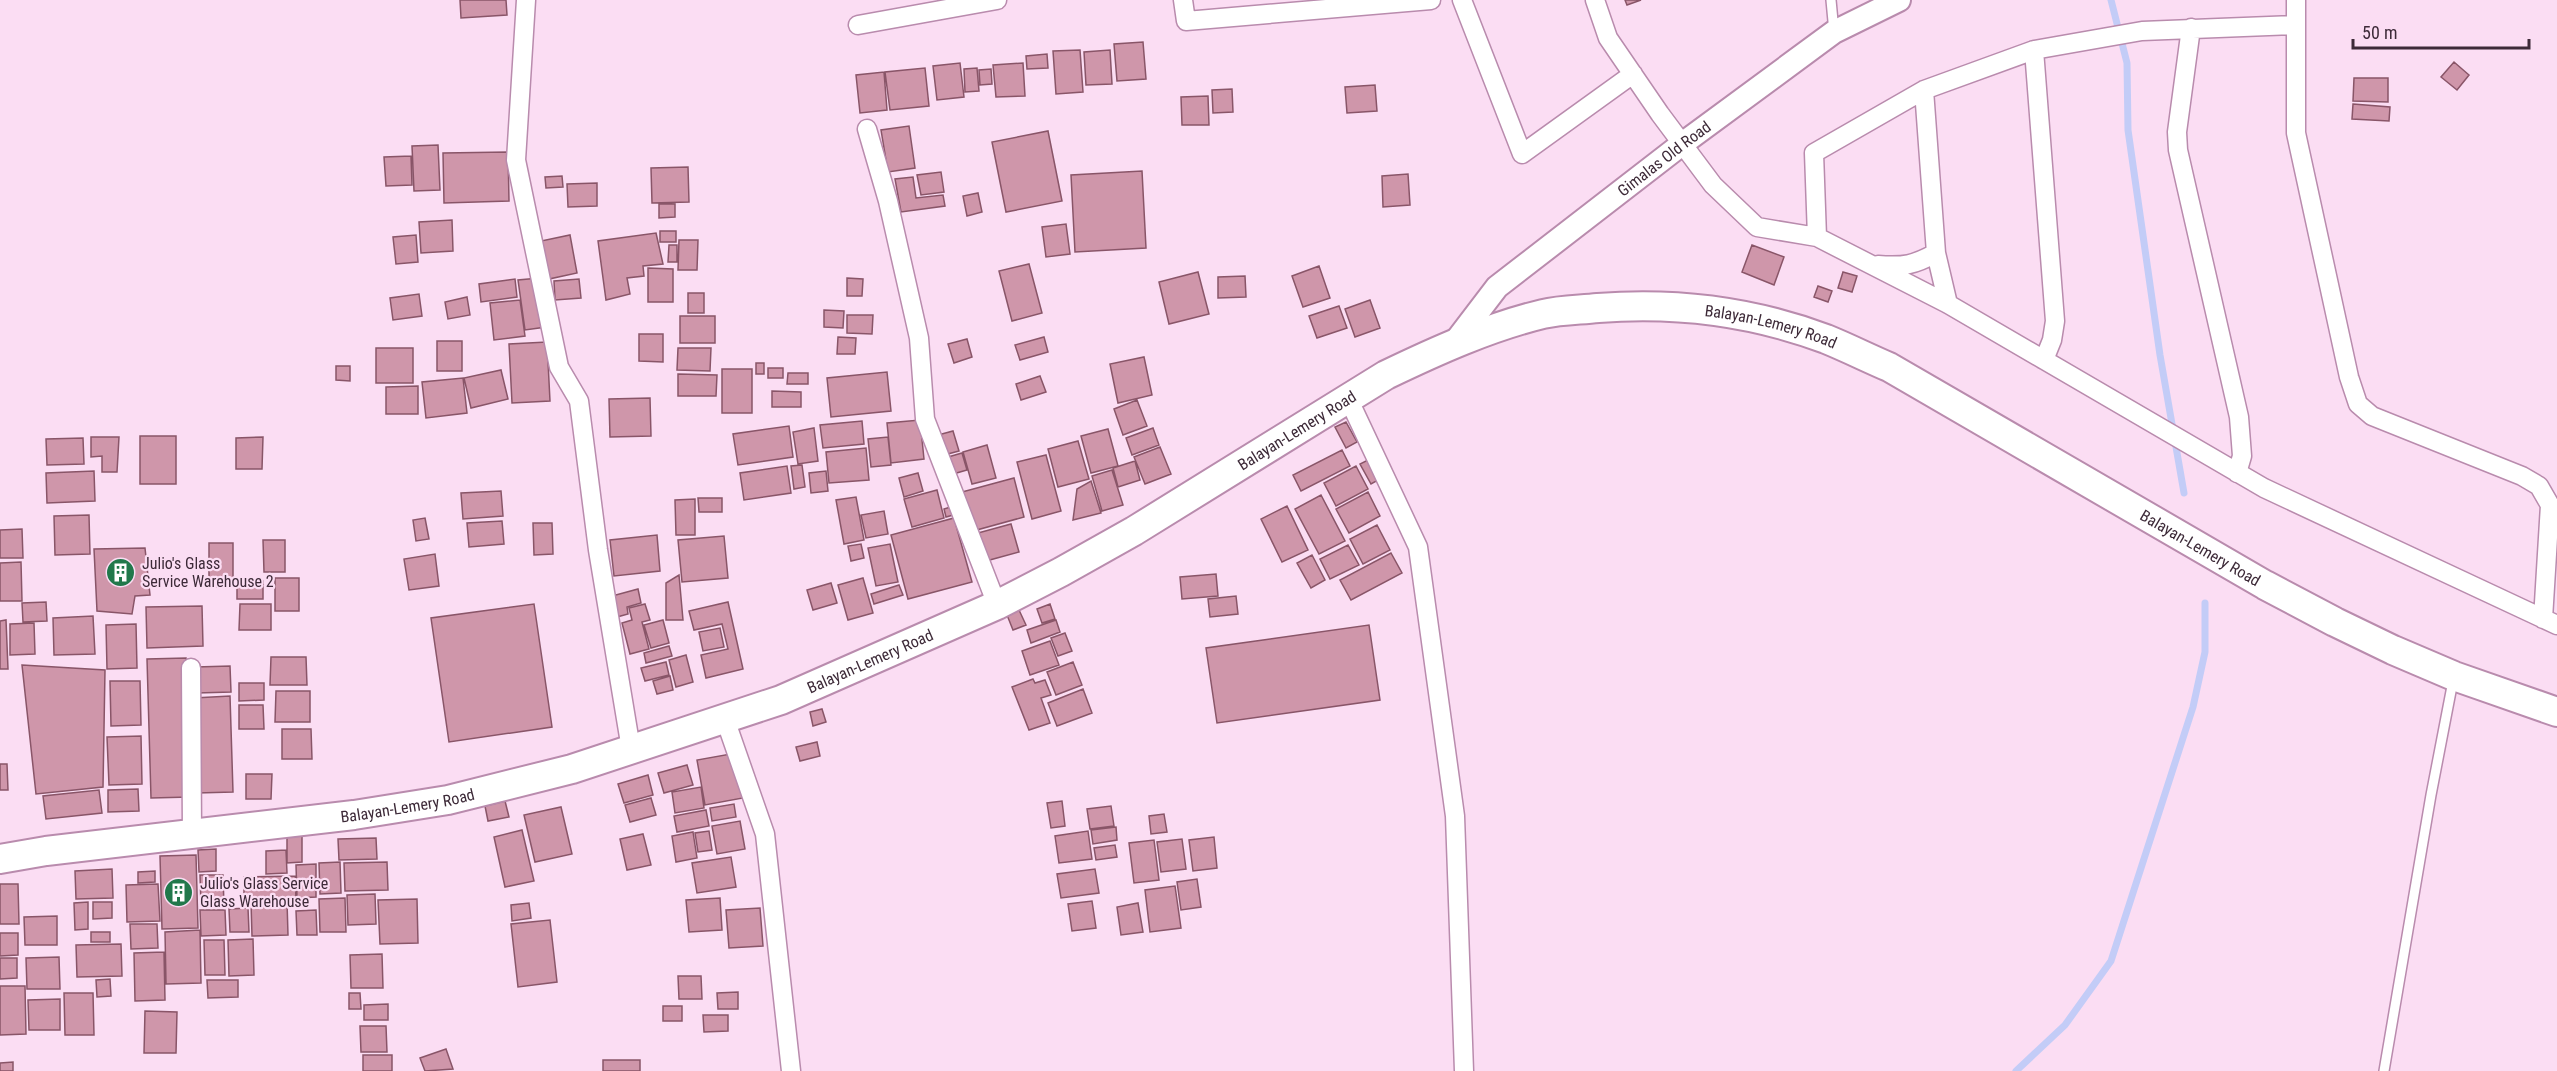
<svg xmlns="http://www.w3.org/2000/svg" width="2557" height="1071" font-family="'Roboto Condensed',sans-serif">
<rect width="100%" height="100%" fill="#fbddf3"/>
<g fill="none" stroke-linecap="round" stroke-linejoin="round">
<path stroke="#c3ccf7" stroke-width="7" d="M2111,0L2127,63L2128,130L2160,355L2184,493
M2016,1071L2065,1025L2111,961L2193,707L2205,652V603"/>
</g>
<path fill="#cf96aa" stroke="#895568" stroke-width="1.5" d="M460,0H506L507,15L461,18Z
M1625,0H1641L1627,5Z
M1143,42L1146,79L1117,81L1114,44Z
M1080,50L1083,92L1056,94L1053,51Z
M1110,50L1112,84L1086,85L1084,52Z
M1047,54L1048,68L1027,69L1026,56Z
M2454,62L2469,75L2457,90L2441,77Z
M960,63L964,97L937,100L933,66Z
M1023,63L1025,96L996,97L993,65Z
M925,68L929,106L890,110L885,72Z
M977,68L979,91L965,92L964,69Z
M991,69L992,84L980,85L979,70Z
M884,72L887,110L860,113L856,75Z
M2354,78H2388V102L2353,101Z
M1375,85L1377,111L1347,113L1345,87Z
M1232,89L1233,112L1213,113L1212,90Z
M1208,96L1209,125H1182L1181,97Z
M2353,104L2390,107L2389,121L2352,119Z
M909,126L915,168L888,172L881,130Z
M1048,131L1062,201L1006,212L992,142Z
M438,145L440,190L414,191L412,146Z
M508,152L509,201L444,203L443,153Z
M411,156L412,185L386,186L384,157Z
M688,167L689,202L652,203L651,168Z
M1142,171L1146,248L1075,252L1071,175Z
M941,172L944,192L921,195L917,175Z
M1408,174L1410,205L1383,207L1382,176Z
M562,176L563,187L546,188L545,177Z
M913,177L916,198L943,195L945,206L901,212L895,179Z
M597,183V206L568,207L567,184Z
M978,193L982,212L967,216L963,196Z
M659,204H675V217L659,218Z
M452,220L453,251L421,253L419,222Z
M1066,224L1070,254L1046,257L1042,227Z
M660,231H676V242H660Z
M656,233L663,264L643,266L644,276L627,278L630,294L606,300L598,241Z
M416,235L418,262L396,264L393,237Z
M570,235L577,273L549,279L541,241Z
M679,240H698L697,270H678Z
M669,245H677V262H668Z
M1752,245L1784,257L1774,285L1742,272Z
M1029,264L1042,313L1012,321L999,271Z
M1319,266L1330,298L1303,307L1292,276Z
M648,268L673,269V302H648Z
M1198,272L1209,314L1169,324L1159,282Z
M1843,272L1857,276L1852,292L1838,288Z
M1245,276L1246,297L1218,298V277Z
M539,278L546,327L525,330L518,280Z
M847,278L863,279L862,296H847Z
M515,279L517,297L481,302L479,284Z
M579,279L581,298L555,300L554,281Z
M1818,286L1832,291L1828,302L1814,297Z
M688,293H704V313H688Z
M419,294L422,316L393,320L390,298Z
M467,297L470,315L448,319L445,302Z
M520,300L525,336L494,340L490,303Z
M1370,300L1380,328L1355,337L1345,309Z
M1339,306L1347,328L1317,338L1309,316Z
M824,310L844,311L843,328L824,327Z
M847,315H873L872,334L847,333Z
M680,316H715V343H680Z
M639,334H663V362L639,361Z
M838,337L856,338L855,354H837Z
M1044,337L1048,352L1020,360L1015,345Z
M967,339L972,357L954,363L948,344Z
M437,341H462V371H437Z
M547,342L550,401L512,403L509,344Z
M376,348H413V383H376Z
M678,348H711L710,371L677,370Z
M1144,357L1152,395L1118,403L1110,364Z
M756,363H764V374H756Z
M336,366H350V381L336,380Z
M768,368H783V378H768Z
M722,369H752V413H722Z
M501,370L508,399L471,408L464,378Z
M887,372L891,411L831,417L827,378Z
M788,373H808V384H787Z
M678,374L717,375L716,396H678Z
M1040,376L1046,392L1021,400L1016,384Z
M463,378L467,413L426,418L422,382Z
M418,386V414H386V387Z
M772,391L801,392V407H772Z
M650,398L651,436L610,437L609,399Z
M1137,400L1147,426L1123,435L1114,409Z
M920,420L924,459L891,463L887,423Z
M862,421L864,444L823,448L820,425Z
M1346,422L1357,442L1346,448L1335,427Z
M789,426L793,457L738,465L733,434Z
M814,428L818,461L798,464L793,432Z
M1153,428L1159,445L1132,455L1126,438Z
M1108,429L1118,466L1091,473L1081,436Z
M953,431L959,451L944,455L938,435Z
M140,436H176V484H140Z
M91,437H119L117,472H102V456L91,457Z
M263,437L262,469H236V438Z
M888,437L891,465L871,467L868,439Z
M83,438L84,464L47,465L46,439Z
M1078,441L1089,479L1058,487L1048,449Z
M987,445L996,478L972,484L963,452Z
M1160,447L1171,474L1145,484L1134,457Z
M866,448L869,480L829,483L826,452Z
M1342,450L1350,466L1301,491L1293,475Z
M962,453L967,470L953,474L948,457Z
M1046,455L1061,511L1032,519L1017,462Z
M1370,459L1380,479L1371,484L1360,464Z
M1135,461L1140,480L1118,487L1113,468Z
M802,465L805,487L794,489L791,466Z
M787,466L791,493L744,500L740,473Z
M1356,466L1368,489L1336,506L1324,483Z
M1112,470L1123,505L1102,511L1092,476Z
M94,471L95,501L47,503L46,473Z
M826,471L828,491L811,493L809,473Z
M918,473L923,491L904,497L899,478Z
M1014,478L1024,517L973,531L962,492Z
M1091,481L1101,513L1073,520L1077,489Z
M937,490L944,518L912,527L904,499Z
M501,491L503,516L463,519L461,493Z
M1368,492L1380,516L1349,533L1336,509Z
M1321,495L1345,541L1319,554L1295,509Z
M856,497L864,540L844,544L836,500Z
M698,498H722V512H699Z
M695,499V535H676L675,500Z
M954,506L957,514L946,517L944,509Z
M1287,506L1308,550L1282,562L1261,519Z
M884,511L888,534L866,538L861,515Z
M89,515L90,554L55,555L54,516Z
M425,518L429,539L416,541L413,520Z
M954,518L972,582L908,599L891,535Z
M502,521L504,544L469,547L467,523Z
M533,523H552L553,554L534,555Z
M1011,524L1019,552L986,561L978,533Z
M1377,525L1390,550L1363,564L1350,539Z
M22,529L23,558H0V530Z
M657,535L660,571L614,576L610,540Z
M724,536L728,578L682,582L678,540Z
M263,540H285V572H264Z
M209,543H233V587H209Z
M861,544L864,558L851,561L848,546Z
M890,544L898,582L876,586L868,548Z
M1348,545L1359,565L1330,579L1320,559Z
M145,548L150,595L135,596L132,614L97,611L94,549Z
M1391,553L1402,573L1351,600L1340,580Z
M435,554L439,586L409,590L404,559Z
M1312,555L1325,580L1311,588L1297,563Z
M21,562L22,601H0V563Z
M1216,574L1218,596L1182,599L1180,577Z
M679,575L683,620H666V583Z
M275,578H299V611H275Z
M863,578L873,613L848,620L838,585Z
M237,581H263V599H237Z
M831,583L837,603L813,610L807,590Z
M899,585L903,595L874,604L871,594Z
M638,589L641,603L627,607L628,614L617,617L612,596Z
M1236,596L1238,614L1210,617L1208,599Z
M46,602L47,621L23,622L22,603Z
M728,602L743,669L706,678L701,655L728,649L722,624L694,630L689,611Z
M240,604H271V630H239Z
M534,604L552,727L449,742L431,618Z
M645,604L650,620L642,622L649,649L630,654L622,623L632,620L629,608Z
M1050,604L1055,619L1042,623L1037,609Z
M202,606L203,646L147,648L146,607Z
M1019,610L1026,625L1013,630L1007,615Z
M93,616L95,654L54,655L53,618Z
M6,620L8,669H0V621Z
M663,620L669,643L651,648L644,625Z
M1056,620L1060,632L1031,643L1027,630Z
M34,623L35,654L10,655V624Z
M136,624L137,668L107,669L106,625Z
M1369,625L1380,700L1217,723L1206,648Z
M720,628L724,647L703,651L699,632Z
M1065,633L1072,651L1058,656L1051,638Z
M1050,641L1059,665L1030,675L1022,651Z
M669,646L672,656L646,663L644,653Z
M686,655L693,682L676,687L669,660Z
M271,657H306L307,685H270Z
M186,658L190,797L151,798L147,659Z
M666,662L669,675L645,681L641,668Z
M1073,662L1082,685L1056,695L1047,672Z
M22,665L105,670L103,787L36,794Z
M230,666L231,692L197,693L196,667Z
M670,676L673,690L657,694L653,681Z
M1033,679L1035,683L1045,680L1051,695L1041,698L1050,723L1029,730L1012,687Z
M110,681H140L141,725L111,726Z
M239,683H264V700L239,701Z
M1083,689L1092,713L1057,726L1048,703Z
M276,691H310V722H275Z
M230,696L233,792L197,793L194,698Z
M239,705H263L264,729H239Z
M822,709L826,722L813,726L810,712Z
M282,729H311L312,759H282Z
M141,736L142,784L109,785L107,737Z
M817,742L820,756L800,761L796,747Z
M736,753L743,798L705,805L697,760Z
M0,764H7L8,790H0Z
M687,765L693,785L664,793L658,773Z
M246,774H272L271,799H246Z
M648,775L653,795L624,803L618,784Z
M701,787L704,808L675,813L672,792Z
M138,789L139,811L108,812V790Z
M99,790L102,813L46,819L43,796Z
M651,798L656,815L630,822L625,805Z
M505,801L509,817L488,821L485,806Z
M1062,801L1065,826L1051,828L1047,803Z
M734,804L736,817L712,821L710,808Z
M1111,806L1114,826L1090,829L1087,809Z
M561,807L572,854L535,862L524,815Z
M706,810L709,826L677,832L674,816Z
M1164,814L1167,832L1151,834L1149,816Z
M740,821L745,849L717,854L712,826Z
M1116,827L1117,840L1093,844L1091,830Z
M522,830L534,881L505,887L494,837Z
M709,831L712,850L698,852L695,833Z
M1088,831L1092,859L1059,863L1055,836Z
M693,832L697,858L676,862L672,836Z
M643,834L651,865L627,870L620,839Z
M302,835V862L287,863V836Z
M1214,837L1217,868L1193,871L1189,840Z
M376,838L377,859L339,860L338,839Z
M1182,839L1186,869L1161,872L1157,842Z
M1154,840L1159,880L1134,883L1129,843Z
M1115,845L1117,857L1096,860L1094,848Z
M216,849V871L199,872L198,850Z
M286,850L287,873L266,874V851Z
M196,855L198,928L162,929L160,856Z
M731,857L736,887L697,893L692,863Z
M340,862L341,893L320,894L319,863Z
M387,862L388,890L345,891L344,863Z
M316,864V897L297,898L296,865Z
M112,869L113,898L76,899L75,871Z
M1095,869L1099,893L1061,898L1057,874Z
M155,871V882L138,883V872Z
M200,875H223L224,906H201Z
M295,876L296,899L244,900V877Z
M1197,879L1201,907L1181,910L1177,882Z
M0,884H18L19,924H0Z
M158,884L160,921L127,922L126,885Z
M1175,886L1181,928L1150,932L1145,890Z
M375,894L376,924L348,925L347,895Z
M345,898L346,932H320L319,899Z
M720,898L722,930L689,932L686,900Z
M417,899L418,943L380,944L378,900Z
M287,901L288,935L252,936L251,902Z
M1092,901L1096,928L1072,931L1068,904Z
M88,902V929L75,930L74,903Z
M93,902H112V918L93,919Z
M529,903L531,918L512,921L511,905Z
M1138,903L1143,932L1121,935L1117,907Z
M248,908L249,932H230L229,909Z
M760,908L763,946L729,948L726,910Z
M200,910H225L226,935L201,936Z
M316,910L317,935H297L296,911Z
M57,916V945H25L24,917Z
M550,920L557,982L518,987L511,924Z
M130,924H157L158,948L131,949Z
M200,930L201,983L166,984L165,932Z
M91,932H110V942H91Z
M0,933H18V955L0,956Z
M253,939L254,975L229,976L228,940Z
M204,940H224L225,975H205Z
M121,944L122,976L77,977L76,945Z
M164,952L165,1000L135,1001L134,953Z
M382,954L383,988H351L350,955Z
M59,957L60,989H27L26,958Z
M0,958H17V978L0,979Z
M678,976H701L702,999H679Z
M110,979L111,996L97,997L96,980Z
M207,980H238V997L208,998Z
M0,986H25L26,1034L0,1035Z
M738,992V1009H718L717,993Z
M64,993H93L94,1035H65Z
M349,993H360L361,1009H349Z
M60,999V1030H29L28,1000Z
M388,1004V1020H364V1005Z
M663,1006H682V1021H663Z
M145,1011L177,1012L176,1053H144Z
M703,1015H728V1031L704,1032Z
M360,1026H386L387,1052H361Z
M446,1049L453,1069L425,1071L420,1058Z
M363,1055H392V1071H363Z
M603,1060H640V1071H603Z
M13,1062V1071H0V1063Z"/>
<g fill="none" stroke-linecap="round" stroke-linejoin="round">
<defs>
<path id="service" d="M1831,0L1834,32
M2384,1071L2431,795L2453,681"/>
<path id="minor" d="M526,0L516,160L559,367L579,401L598,550L631,749
M1183,0L1186,21L1431,0
M1462,0L1522,154L1633,74
M1595,0L1608,38L1660,114L1713,185L1757,227L1817,237L1948,304L2264,488L2557,625
M2296,0V133L2349,377L2358,404L2372,416L2522,476L2539,486L2550,505L2543,619
M858,25L997,0
M2191,28L2177,132L2178,150L2239,417L2242,456L2237,473
M2034,50L2055,321L2052,340L2044,360
M1924,90L1936,253L1948,304
M867,129L888,201L919,338L925,419L997,605
M1817,237L1814,153L1924,90L2034,50L2142,31L2296,25
M1878,265C1904,267 1914,265 1936,253
M1348,398L1418,547L1455,816L1464,1071
M191,668L192,834
M725,719L765,834L791,1071"/>
<g id="tertiary">
<path id="s1" d="M1452,346L1497,287L1682,144L1834,32L1899,0"/>
</g>
<g id="primary">
<path id="s2" d="M0,859L46,851L354,815L448,800L572,769L781,700L997,605L1061,572L1134,531L1386,375C1436,351 1489,327 1543,314C1561,310 1580,310 1598,308C1675,302 1754,312 1826,339C1848,348 1868,358 1889,367L2265,585L2335,622L2393,650L2454,676L2557,712"/>
</g>
</defs>
<use href="#service" stroke="#b98bad" stroke-width="12"/>
<use href="#minor" stroke="#b98bad" stroke-width="21"/>
<use href="#tertiary" stroke="#b98bad" stroke-width="26"/>
<use href="#primary" stroke="#b98bad" stroke-width="32"/>
<use href="#service" stroke="#fff" stroke-width="9"/>
<use href="#minor" stroke="#fff" stroke-width="18"/>
<use href="#tertiary" stroke="#fff" stroke-width="22"/>
<use href="#primary" stroke="#fff" stroke-width="28"/>
</g>
<defs>
<symbol id="building-disc" viewBox="-11 -11 22 22"><circle r="9.5" fill="#21784b" stroke="#fbddf3"/><path d="M-4-6H4V6H1V3H-1V6H-4ZM-2.5-4.3h1.7v1.8h-1.7ZM.8-4.3h1.7v1.8H.8ZM-2.5-1h1.7V.8h-1.7ZM.8-1h1.7V.8H.8Z" fill="#fff"/></symbol>
</defs>
<g fill-rule="evenodd">
<use href="#building-disc" x="104" y="556" width="33" height="33"/>
<use href="#building-disc" x="162" y="876" width="33" height="33"/>
</g>
<g text-anchor="middle" dominant-baseline="central" stroke-width="4.5" stroke-linejoin="round" paint-order="stroke">
<g font-size="16" fill="#3d2a38" stroke="#fbddf3">
<text stroke="none"><textPath href="#s1" startOffset="285">Gimalas Old Road</textPath></text>
<text stroke="none"><textPath href="#s2" startOffset="1887">Balayan-Lemery Road</textPath></text>
<text stroke="none"><textPath href="#s2" startOffset="1383">Balayan-Lemery Road</textPath></text>
<text stroke="none"><textPath href="#s2" startOffset="2373">Balayan-Lemery Road</textPath></text>
<text stroke="none"><textPath href="#s2" startOffset="897">Balayan-Lemery Road</textPath></text>
<text stroke="none"><textPath href="#s2" startOffset="411">Balayan-Lemery Road</textPath></text>
</g>
<g font-size="16" fill="#3d2a38" stroke="#fbddf3" text-anchor="start">
<text x="142" y="563">Julio's Glass<tspan x="142" dy="18">Service Warehouse 2</tspan></text>
<text x="200" y="883">Julio's Glass Service<tspan x="200" dy="18">Glass Warehouse</tspan></text>
</g>
</g>
<path d="M2353 39v9h176v-9" fill="none" stroke="#3d2a38" stroke-width="3"/>
<text x="2362" y="39" font-size="18" fill="#3d2a38" stroke="#fbddf3" stroke-width="4.5" paint-order="stroke">50 m</text>
</svg>
